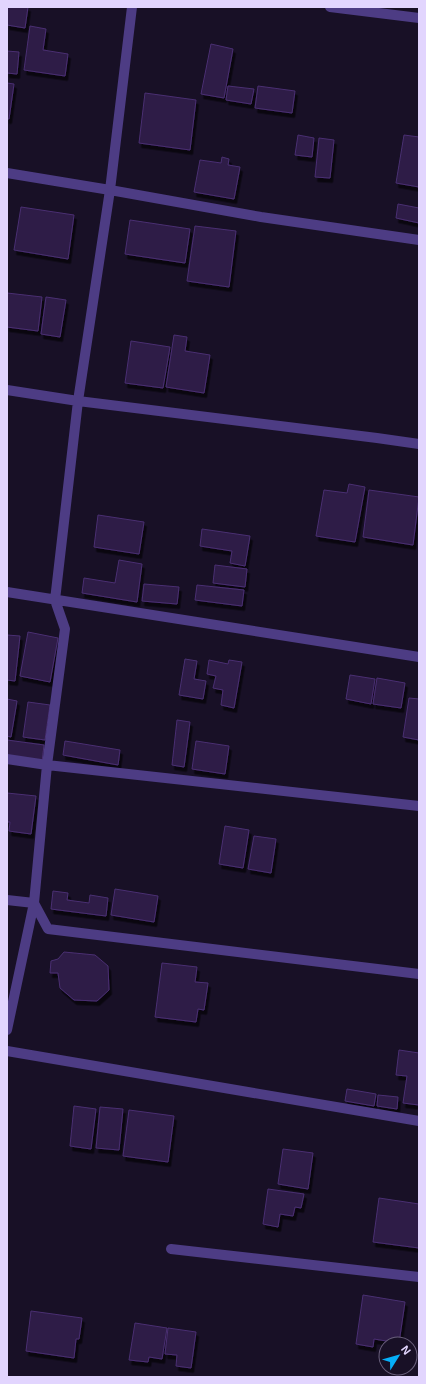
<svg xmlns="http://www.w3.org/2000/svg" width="426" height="1384" font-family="Helvetica,sans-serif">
<defs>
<filter id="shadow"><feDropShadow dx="2.5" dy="4.5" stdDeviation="0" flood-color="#0009"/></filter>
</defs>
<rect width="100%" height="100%" fill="#181026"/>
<path fill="#2d1c46" stroke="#4a2f72" filter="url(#shadow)" d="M7,7H28L25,28L7,25Z
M30,26L46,29L43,50L68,54L65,76L24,70Z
M211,44L233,49L224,98L201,94Z
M7,51L19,52L17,74L7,73Z
M7,83L14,84L9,119H7Z
M228,86L254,89L251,104L226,100Z
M258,86L295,91L292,113L255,108Z
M145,93L196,100L190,150L139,143Z
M298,135L314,138L312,157L295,155Z
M404,135L419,137V187L396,183Z
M319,138L334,140L330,178L315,177Z
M222,157L229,159L228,165L240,167L234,199L194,192L200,160L221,163Z
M398,204L419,208V223L396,218Z
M21,207L74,215L68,259L14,250Z
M130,220L190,229L185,263L125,254Z
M195,226L236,231L229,287L187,281Z
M7,293L42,297L38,331L7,327Z
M46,297L66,300L60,337L41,334Z
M174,335L187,337L185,351L210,355L204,393L166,387Z
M131,341L170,347L163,388L125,383Z
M349,484L365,487L355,542L316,536L324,490L347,493Z
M369,490L419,497L413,545L363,537Z
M98,515L144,522L139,554L94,547Z
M202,529L250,536L245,566L230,563L232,551L200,546Z
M119,560L142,564L137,602L82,593L84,578L115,583Z
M215,565L247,569L245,587L213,583Z
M144,584L179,587L177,604L142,601Z
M197,585L244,590L242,606L195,600Z
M28,632L58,638L50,682L20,676Z
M7,635L20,636L15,681L7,680Z
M185,659L197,661L194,679L206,681L203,699L179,695Z
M209,660L228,664L229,660L242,662L234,708L221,705L223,690L213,688L216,676L207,674Z
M350,675L375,679L371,704L346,699Z
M377,678L405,683L401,708L373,704Z
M409,698L419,699V740L403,737Z
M7,699L17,701L11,737L7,736Z
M28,702L50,705L45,740L23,737Z
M177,720L190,722L184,767L172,765Z
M7,740L44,745L42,762L7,757Z
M65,741L120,750L118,765L63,755Z
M196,741L229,746L225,774L192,769Z
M7,793L36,796L31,834L9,831L10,822H7Z
M225,826L249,830L243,868L219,864Z
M254,836L276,839L271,873L248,869Z
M115,889L158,896L154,922L111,915Z
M53,891L68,893L67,900L89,903L90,895L108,898L106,916L51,909Z
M64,952L95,955L108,966L109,990L97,1001L74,1000L60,988L58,973H50L51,961L58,959Z
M162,963L197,967L195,982L208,983L204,1010L198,1009L196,1022L155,1017Z
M399,1050L419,1053V1105L403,1103L407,1076L396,1075Z
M347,1089L376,1094L374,1106L345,1101Z
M378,1095L398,1097L397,1109L377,1106Z
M74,1106L96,1109L91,1149L70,1146Z
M100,1107L123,1109L119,1150L96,1148Z
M129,1110L174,1116L168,1162L123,1156Z
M283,1149L313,1153L308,1189L278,1184Z
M268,1189L304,1194L301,1208L295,1207L293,1216L280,1214L278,1227L263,1224Z
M379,1198L419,1204V1248L373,1242Z
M363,1295L405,1302L399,1343L374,1339L373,1347L356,1344Z
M31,1311L82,1318L79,1339H76L74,1358L26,1351Z
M135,1323L167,1328L162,1359L149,1357L148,1362L129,1360Z
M168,1328L196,1332L191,1368L176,1366L177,1355L165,1354Z"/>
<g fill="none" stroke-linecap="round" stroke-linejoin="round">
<path stroke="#4d3c84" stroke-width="10" d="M7,1051L419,1121
M171,1249L419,1277"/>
<path stroke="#4d3c84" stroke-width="10" d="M330,7L419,18
M7,173L110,190L261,217L419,240
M7,390L78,401L377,438L419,444
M7,592L419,657
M7,759L47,765L419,806
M7,900L34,903L48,929L419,974
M7,1030L34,903L47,765L65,629L55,600L78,401L110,190L132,7"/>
</g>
<rect width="426" height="1384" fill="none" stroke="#e2d5fe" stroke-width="16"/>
<g transform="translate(398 1356) rotate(53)"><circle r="19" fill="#181026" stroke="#695f7c"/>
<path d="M0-3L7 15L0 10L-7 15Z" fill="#06aff9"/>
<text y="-6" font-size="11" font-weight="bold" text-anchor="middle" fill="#e2d5fe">N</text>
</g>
</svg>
